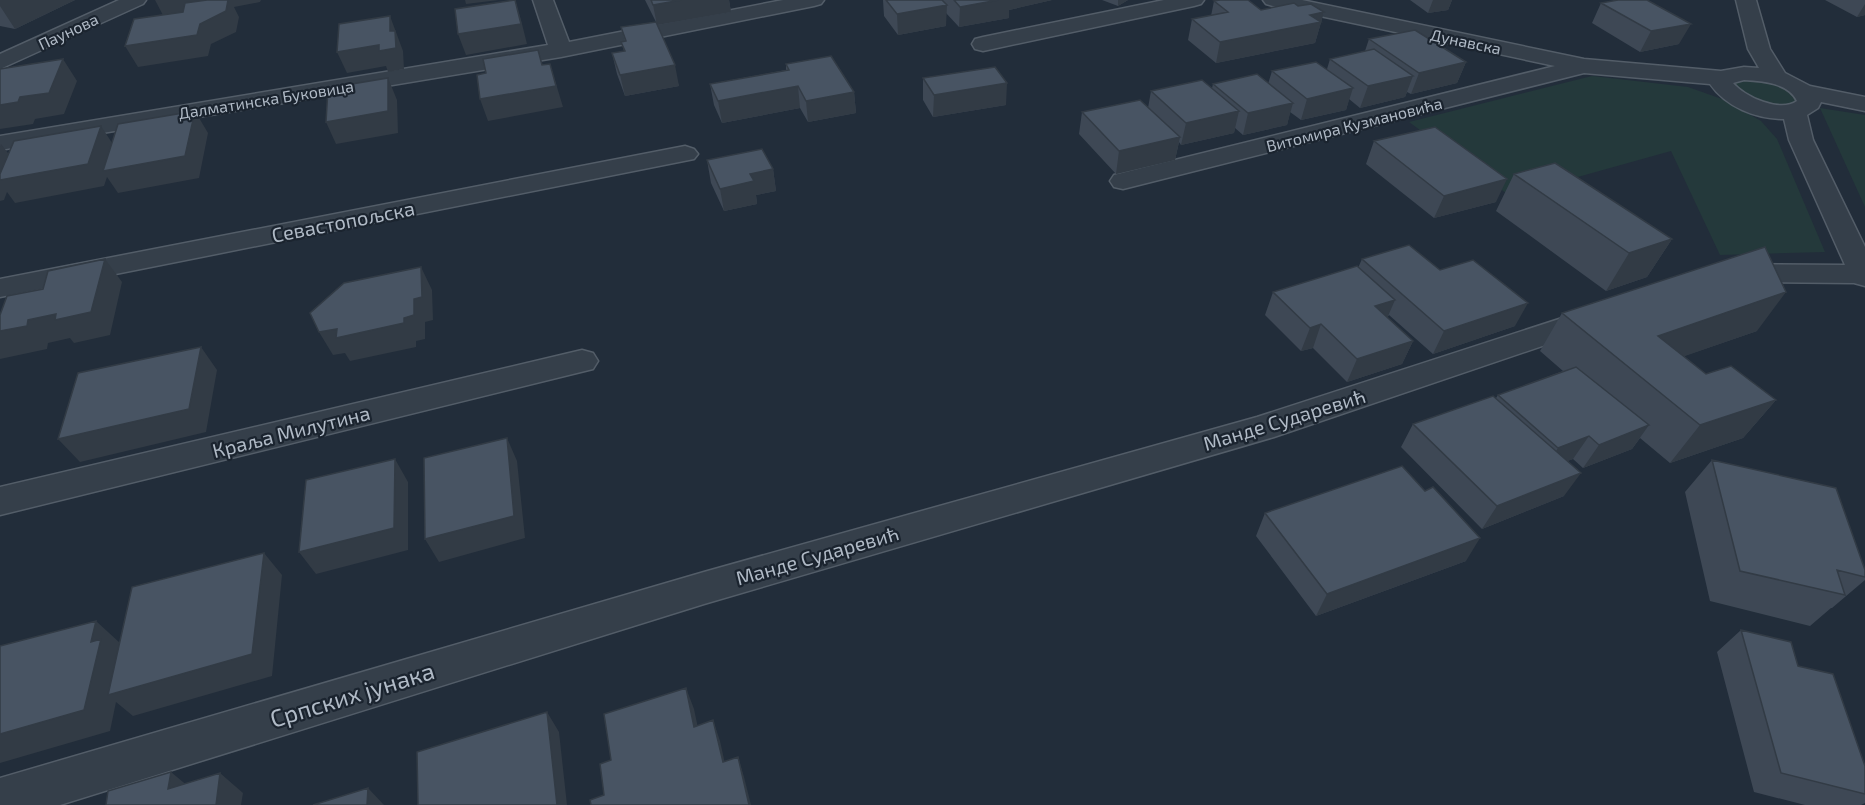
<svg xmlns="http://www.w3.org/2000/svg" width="1865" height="805" font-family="'Exo 2',sans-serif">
<rect width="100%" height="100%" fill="#222d3a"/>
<path fill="#24393b" d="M1592,76L1688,87L1722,99L1761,121L1777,139L1825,252L1720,255L1671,151L1510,196L1409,122Z
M1743,77L1784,85L1800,100L1785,108L1750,101L1732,82Z
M1820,108L1865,115V207Z"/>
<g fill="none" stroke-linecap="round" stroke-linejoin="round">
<defs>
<path id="minor" d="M119,0H146L143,4L0,69V54Z
M533,0H553L569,42L783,0H824L821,4L814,6L561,57L0,150V136L548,45Z
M1164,0H1204L1201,4L1194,6L983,51L975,49L972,44L975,39L983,37Z
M1263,0H1302L1584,59L1721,71L1744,67L1759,68L1748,49L1736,0H1756L1770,49L1785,73L1810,86L1865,97V111L1821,102L1818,108L1807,115L1813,140L1865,247V286L1854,283L1733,282L1723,279L1719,273L1723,267L1733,264L1845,265L1789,140L1784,119C1756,119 1726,107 1710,84L1584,73L1123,189L1114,187L1110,181L1114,175L1555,66L1273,6L1266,4ZM1744,80C1763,81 1788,83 1797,101C1780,113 1745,97 1733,83Z
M685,146L694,149L698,154L694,159L0,297V279Z
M1593,308L1604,311L1608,318L1604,325L1274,437L704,604L60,805H0V778L704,572L1257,417Z
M582,350L593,353L598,361L593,369L0,515V487Z"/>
</defs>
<use href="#minor" stroke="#535d68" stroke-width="3"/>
<use href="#minor" fill="#353f4a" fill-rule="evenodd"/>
</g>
<path fill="#3e4855" d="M0,0H75L15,29L0,26Z
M645,0H729L731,12L658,25L679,86L625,96L617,74L612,53L624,51L621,42H625L621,27L656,22Z
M883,0H1052L1009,10V18L959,27L946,13V26L898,35L884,16Z
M1102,0H1128L1118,6Z
M1410,0H1452L1448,10L1428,13Z
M1825,0H1865V15L1857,17Z
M1214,1L1261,10L1298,6L1324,12L1315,43L1216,63L1188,40L1192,19L1211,16Z
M1601,3L1679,44L1640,52L1592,23Z
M1369,39L1466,62L1457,83L1411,94L1407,92L1405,97L1360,108L1349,99L1346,110L1301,120L1290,112L1287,125L1243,135L1235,128L1234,133L1181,145L1179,142L1175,160L1116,174L1079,134L1082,112L1148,108L1151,91L1212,88L1213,84H1268L1272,71L1327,69L1330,59L1365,51Z
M786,64L854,92L856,113L808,122L800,108L722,123L714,105L710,84L786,70Z
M923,78L1006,105L933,117L923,100Z
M1374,141L1496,202L1434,218L1366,164Z
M707,160L773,169L776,191L756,195L757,204L724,211L711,183Z
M1514,174L1672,239L1647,277L1606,291L1496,211Z
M1362,259L1440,270L1515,326L1433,354L1389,315L1387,318L1413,341L1402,364L1347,382L1313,348L1301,351L1265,315L1273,292L1358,268Z
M1562,313L1757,331L1684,356L1706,374L1776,400L1743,438L1670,463L1640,438L1632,449L1583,468L1573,459L1567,461L1564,496L1482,529L1401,447L1413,424L1496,398L1498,395L1563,371L1540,351Z
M1712,460L1865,570V580L1832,608H1831L1810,626L1710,601L1685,492Z
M1425,491L1466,561L1316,616L1256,536L1265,513Z
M1741,630L1798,666L1865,766V803L1861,805H1805L1754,792L1717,652Z"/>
<path fill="#323b45" d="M0,0H75L15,29L0,6Z
M155,0H261L260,2L234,7L239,17L236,32L211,44L208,56L138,67L125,46L165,19Z
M465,0H499L466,4Z
M515,0L521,20L527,44L466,55L458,34Z
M681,0H729L731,12L657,25L653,5Z
M998,0H1052L1009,10V18L959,27L960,7Z
M1118,0H1128L1118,6Z
M1433,0H1452L1448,10L1428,13Z
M1865,4V15L1857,17Z
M947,5L946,26L898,35L897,14Z
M1324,12L1315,43L1216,63L1220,42L1310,15Z
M390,16L403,51L404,69L388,72L386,66L347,73L337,52L379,45L390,31Z
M1691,24L1679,44L1640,52L1651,31Z
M63,59L77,81L64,114L35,119L33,124L0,129V105L20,97Z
M1466,62L1457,83L1411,94L1419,73Z
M550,64L563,107L488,121L480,99Z
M675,65L679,86L625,96L620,75Z
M1413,76L1405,97L1360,108L1368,86Z
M388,78L397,100L398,133L336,144L326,122Z
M1007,83L1006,105L933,117L934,95Z
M798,86L800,108L722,123L718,101Z
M1353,88L1346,110L1301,120L1307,99Z
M854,92L856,113L808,122L806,101Z
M1293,103L1287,125L1243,135L1248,113Z
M195,111L208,133L199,178L118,193L107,177L104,186L15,203L7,192L4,200L0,201V147L1,144L18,166L101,126L116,149Z
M1239,111L1234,133L1181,145L1186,123Z
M1180,137L1175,160L1116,174L1119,151Z
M773,169L776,191L756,195L757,204L724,211L720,189L750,174Z
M1507,179L1496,202L1434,218L1444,196Z
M1672,239L1647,277L1606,291L1629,253Z
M105,259L122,282L110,335L74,343L70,338L48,343L47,349L0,359V331L28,320Z
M421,267L432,290L433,320L425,322V339L416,341V347L350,361L345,353L333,355L319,332L414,299Z
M1786,292L1757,331L1636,373L1658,336Z
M1395,300L1385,323L1375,306Z
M1528,303L1515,326L1433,354L1444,331Z
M1321,324L1313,348L1301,351L1310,328Z
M1413,341L1402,364L1347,382L1357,359Z
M201,347L217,370L206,432L80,462L58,439Z
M1776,400L1743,438L1670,463L1700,425Z
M1649,425L1632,449L1583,468L1599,445Z
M1589,436L1573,459L1543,471L1558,448Z
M507,438L517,461L525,538L439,562L425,539Z
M395,459L408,482V550L316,574L299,552Z
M1581,473L1564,496L1482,529L1497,506Z
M1480,538L1466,561L1316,616L1327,594Z
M264,553L282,575L272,676L133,716L116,702L110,731L0,763V734L91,642L96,621L120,643Z
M686,688L694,709L702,747L694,727Z
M547,712L559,732L567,805H557Z
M713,720L720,741L729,782L723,762Z
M738,757L744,777L751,805H749Z
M171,772L195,792L168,789Z
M220,773L243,793L241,805H216Z
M368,788L384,805H367Z"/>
<path fill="#485463" stroke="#323b45" stroke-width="1.5" d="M207,0H228L226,11L200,24L197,35L125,46L134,19L183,12L185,3Z
M515,0L521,24L458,34L455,9Z
M651,0H681L653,5Z
M886,0H942L947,5L897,14Z
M954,0H998L960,7Z
M1220,0H1248L1261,10L1294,3L1298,6L1311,4L1324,12L1310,15L1321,22L1220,42L1192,19L1228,12L1214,1Z
M1618,0H1647L1691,24L1651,31L1601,3Z
M390,16V31H395L396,48L379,51V45L337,52L339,24Z
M656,22L675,65L620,75L612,53L625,51L621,42L626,41L621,27Z
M1415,30L1466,62L1419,73L1369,39Z
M1374,49L1413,76L1368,86L1330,59Z
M538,50L542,65L550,64L556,86L480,99L477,75L486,73L483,59Z
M831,56L854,92L806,101L798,86L718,101L710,84L789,70L786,64Z
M63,59L49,93L20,97L18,102L0,105V69Z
M1316,62L1353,88L1307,99L1272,71Z
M995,67L1007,83L934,95L923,78Z
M1257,74L1293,103L1248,113L1213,84Z
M388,78V111L326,122L328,88Z
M1202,80L1239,111L1186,123L1151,91Z
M1140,100L1180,137L1119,151L1082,112Z
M195,111L185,156L103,171L118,124Z
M101,126L88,164L0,180V174L14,141Z
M1435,127L1507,179L1444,196L1374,141Z
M762,149L773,169L750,174L754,181L720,189L707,160Z
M1555,163L1672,239L1629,253L1514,174Z
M1409,245L1440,270L1473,260L1528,303L1444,331L1362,259Z
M1765,247L1786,292L1658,336L1706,374L1731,366L1776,400L1700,425L1562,313Z
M105,259L91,312L55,320L56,314L28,320L27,326L0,331V315L7,296L43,289L48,271Z
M1357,266L1395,300L1375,306L1413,341L1357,359L1321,324L1310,328L1273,292Z
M421,267L422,297L414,299V315L404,318V323L336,338L337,329L319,332L310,313L344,283Z
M201,347L189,409L58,439L78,373Z
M1576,367L1649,425L1599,445L1589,436L1558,448L1498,395Z
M1493,396L1581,473L1497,506L1413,424Z
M507,438L514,516L425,539L424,458Z
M395,459L394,528L299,552L306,480Z
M1712,460L1836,488L1865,570V577L1837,570L1845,595L1740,571Z
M1402,466L1425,491L1433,487L1480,538L1327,594L1265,513Z
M264,553L252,654L108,695L132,587Z
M96,621L91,642L101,639L84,710L0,734V646Z
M1741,630L1791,642L1798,666L1833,674L1865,766V794L1781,773Z
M686,688L694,727L713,720L723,762L738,757L749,805H591L590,800L604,795L600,764L611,760L604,714Z
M547,712L557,805H418L417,752Z
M171,772L168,789L220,773L216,805H106L108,791Z
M368,788L367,805H313Z"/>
<g text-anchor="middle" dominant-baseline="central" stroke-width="4.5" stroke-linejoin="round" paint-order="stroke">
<g font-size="16" fill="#b0bac6" stroke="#1b242f">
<text transform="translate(68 31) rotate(-25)">Паунова</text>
<text transform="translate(1466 41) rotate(12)">Дунавска</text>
<text transform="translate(266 99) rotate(-9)">Далматинска Буковица</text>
<text transform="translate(1354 124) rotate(-14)">Витомира Кузмановића</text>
</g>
<g font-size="20" fill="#b0bac6" stroke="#1b242f">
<text transform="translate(343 221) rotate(-11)">Севастопољска</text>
<text transform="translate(1284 419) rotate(-17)">Манде Сударевић</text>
<text transform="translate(291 431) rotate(-14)">Краља Милутина</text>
<text transform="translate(817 555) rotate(-16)">Манде Сударевић</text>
</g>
<g font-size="24" fill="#b0bac6" stroke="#1b242f">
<text transform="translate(352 694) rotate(-17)">Српских јунака</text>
</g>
</g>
</svg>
